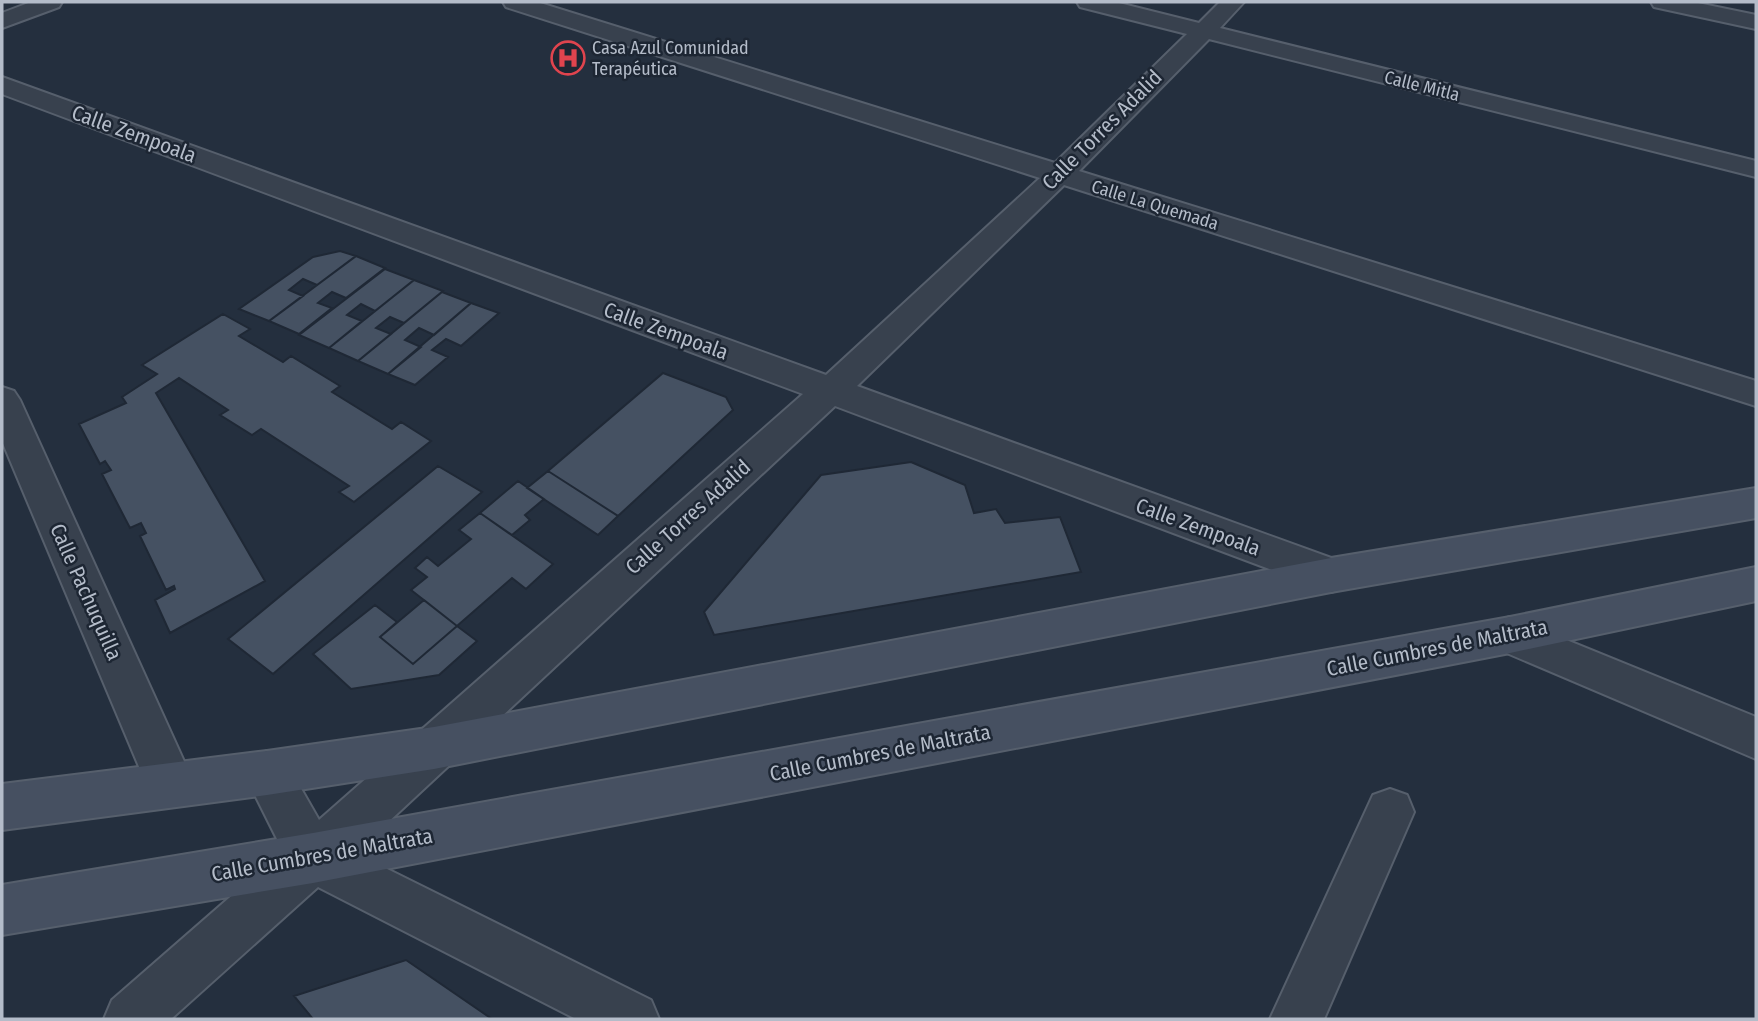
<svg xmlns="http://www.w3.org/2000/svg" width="1758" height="1021" font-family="'Fira Sans Condensed',sans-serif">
<rect width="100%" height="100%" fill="#242f3e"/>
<path fill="#455162" stroke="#1f2835" stroke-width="2" d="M340,251L356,256L317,285L303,279L289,290L303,296L269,321L239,309L313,257Z
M356,256L385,268L346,298L332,292L318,303L332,308L299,334L269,321Z
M385,269L414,280L375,311L361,304L347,315L362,321L329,348L299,335Z
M414,280L443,291L404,323L390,317L376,328L391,334L358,361L329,348Z
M442,292L471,303L434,335L419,328L405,340L421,347L388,374L358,361Z
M471,303L499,313L461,346L446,339L432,350L448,357L415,385L388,374Z
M223,314L250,329L239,336L283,362L291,356L340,386L332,392L392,429L401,422L431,441L354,502L339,492L349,486L261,429L252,435L220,415L228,410L179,378L156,393L265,581L170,633L155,600L175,589L174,586L166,590L140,536L146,533L141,523L130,528L102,474L111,470L105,461L100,464L79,424L126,403L122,397L157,374L142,365Z
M663,373L726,397L733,410L618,516L548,471Z
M911,462L965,485L974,513L996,509L1005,523L1060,517L1081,572L714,635L704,612L821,475Z
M438,466L482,492L273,674L228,639Z
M548,471L618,516L598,535L527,488Z
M518,481L544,499L525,515L530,520L512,535L480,513Z
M480,513L553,564L526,589L512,578L457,626L411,590L427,577L415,568L427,557L438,566L471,539L459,530Z
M424,600L457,626L413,664L380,637Z
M375,605L397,622L380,637L413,664L457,626L477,641L439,675L351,689L313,654Z
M406,960L492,1019H313L294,996Z"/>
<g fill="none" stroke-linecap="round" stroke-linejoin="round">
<defs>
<path id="street" d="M31,2H62L59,7L2,28V13Z
M503,2H537L1055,163L1187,34L1080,7L1077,2H1115L1199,23L1220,2H1244L1220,28L1756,161V177L1209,39L1079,171L1756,381V406L1064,185L857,386L1345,563L1351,575L1345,587L1331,592L1317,587L835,406L355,853L651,1000L659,1019H576L318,887L171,1019H104L112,1000L283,851L244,773L251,757L267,751L283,757L319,820L803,394L2,94V77L826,375L1040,178L506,7Z
M1651,2H1693L1756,15V29L1654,7Z
M2,387L14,391L20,400L187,768L193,784L187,800L170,807L153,800L2,441Z
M1510,617L1756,717V759L1495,648L1489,635L1495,622Z
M1390,789L1407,795L1414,812L1324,1019H1270L1373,795Z"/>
<path id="secondary" d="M1756,488V518L1331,592L434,769L267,795L2,830V784L267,751L434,727L1331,558Z
M1756,567V601L1510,653L313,883L2,935V885L313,833L1510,617Z"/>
</defs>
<use href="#street" stroke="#565f6c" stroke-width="4"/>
<use href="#secondary" stroke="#565f6c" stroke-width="4"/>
<use href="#street" fill="#38414e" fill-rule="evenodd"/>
<use href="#secondary" fill="#465061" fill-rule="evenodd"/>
</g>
<defs>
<symbol id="hospital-ring" viewBox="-11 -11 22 22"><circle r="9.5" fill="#1d2633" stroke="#e0444e" stroke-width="1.5"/><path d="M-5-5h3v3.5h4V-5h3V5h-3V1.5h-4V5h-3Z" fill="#e0444e"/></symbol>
</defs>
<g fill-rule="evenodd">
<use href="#hospital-ring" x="549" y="39" width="38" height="38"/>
</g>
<g text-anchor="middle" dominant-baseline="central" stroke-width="5" stroke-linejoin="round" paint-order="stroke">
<g font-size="18" fill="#b4bcc9" stroke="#1d2633" text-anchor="start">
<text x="592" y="48">Casa Azul Comunidad<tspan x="592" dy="21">Terapéutica</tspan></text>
</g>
<g font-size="18" fill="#b4bcc9" stroke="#1d2633">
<text transform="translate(1422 86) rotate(14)">Calle Mitla</text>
<text transform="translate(1155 205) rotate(17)">Calle La Quemada</text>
</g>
<g font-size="21" fill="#b4bcc9" stroke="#1d2633">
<text transform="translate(1102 130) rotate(-45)">Calle Torres Adalid</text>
<text transform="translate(134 134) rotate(20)">Calle Zempoala</text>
<text transform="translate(666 331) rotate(20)">Calle Zempoala</text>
<text transform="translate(688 517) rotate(-42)">Calle Torres Adalid</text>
<text transform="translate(1198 527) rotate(20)">Calle Zempoala</text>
<text transform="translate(86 592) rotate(66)">Calle Pachuquilla</text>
<text transform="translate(1437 648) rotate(-11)">Calle Cumbres de Maltrata</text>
<text transform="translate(880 753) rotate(-11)">Calle Cumbres de Maltrata</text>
<text transform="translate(322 855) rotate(-10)">Calle Cumbres de Maltrata</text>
</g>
</g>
<rect width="1758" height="1021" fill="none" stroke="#b4bcc9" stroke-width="7"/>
</svg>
